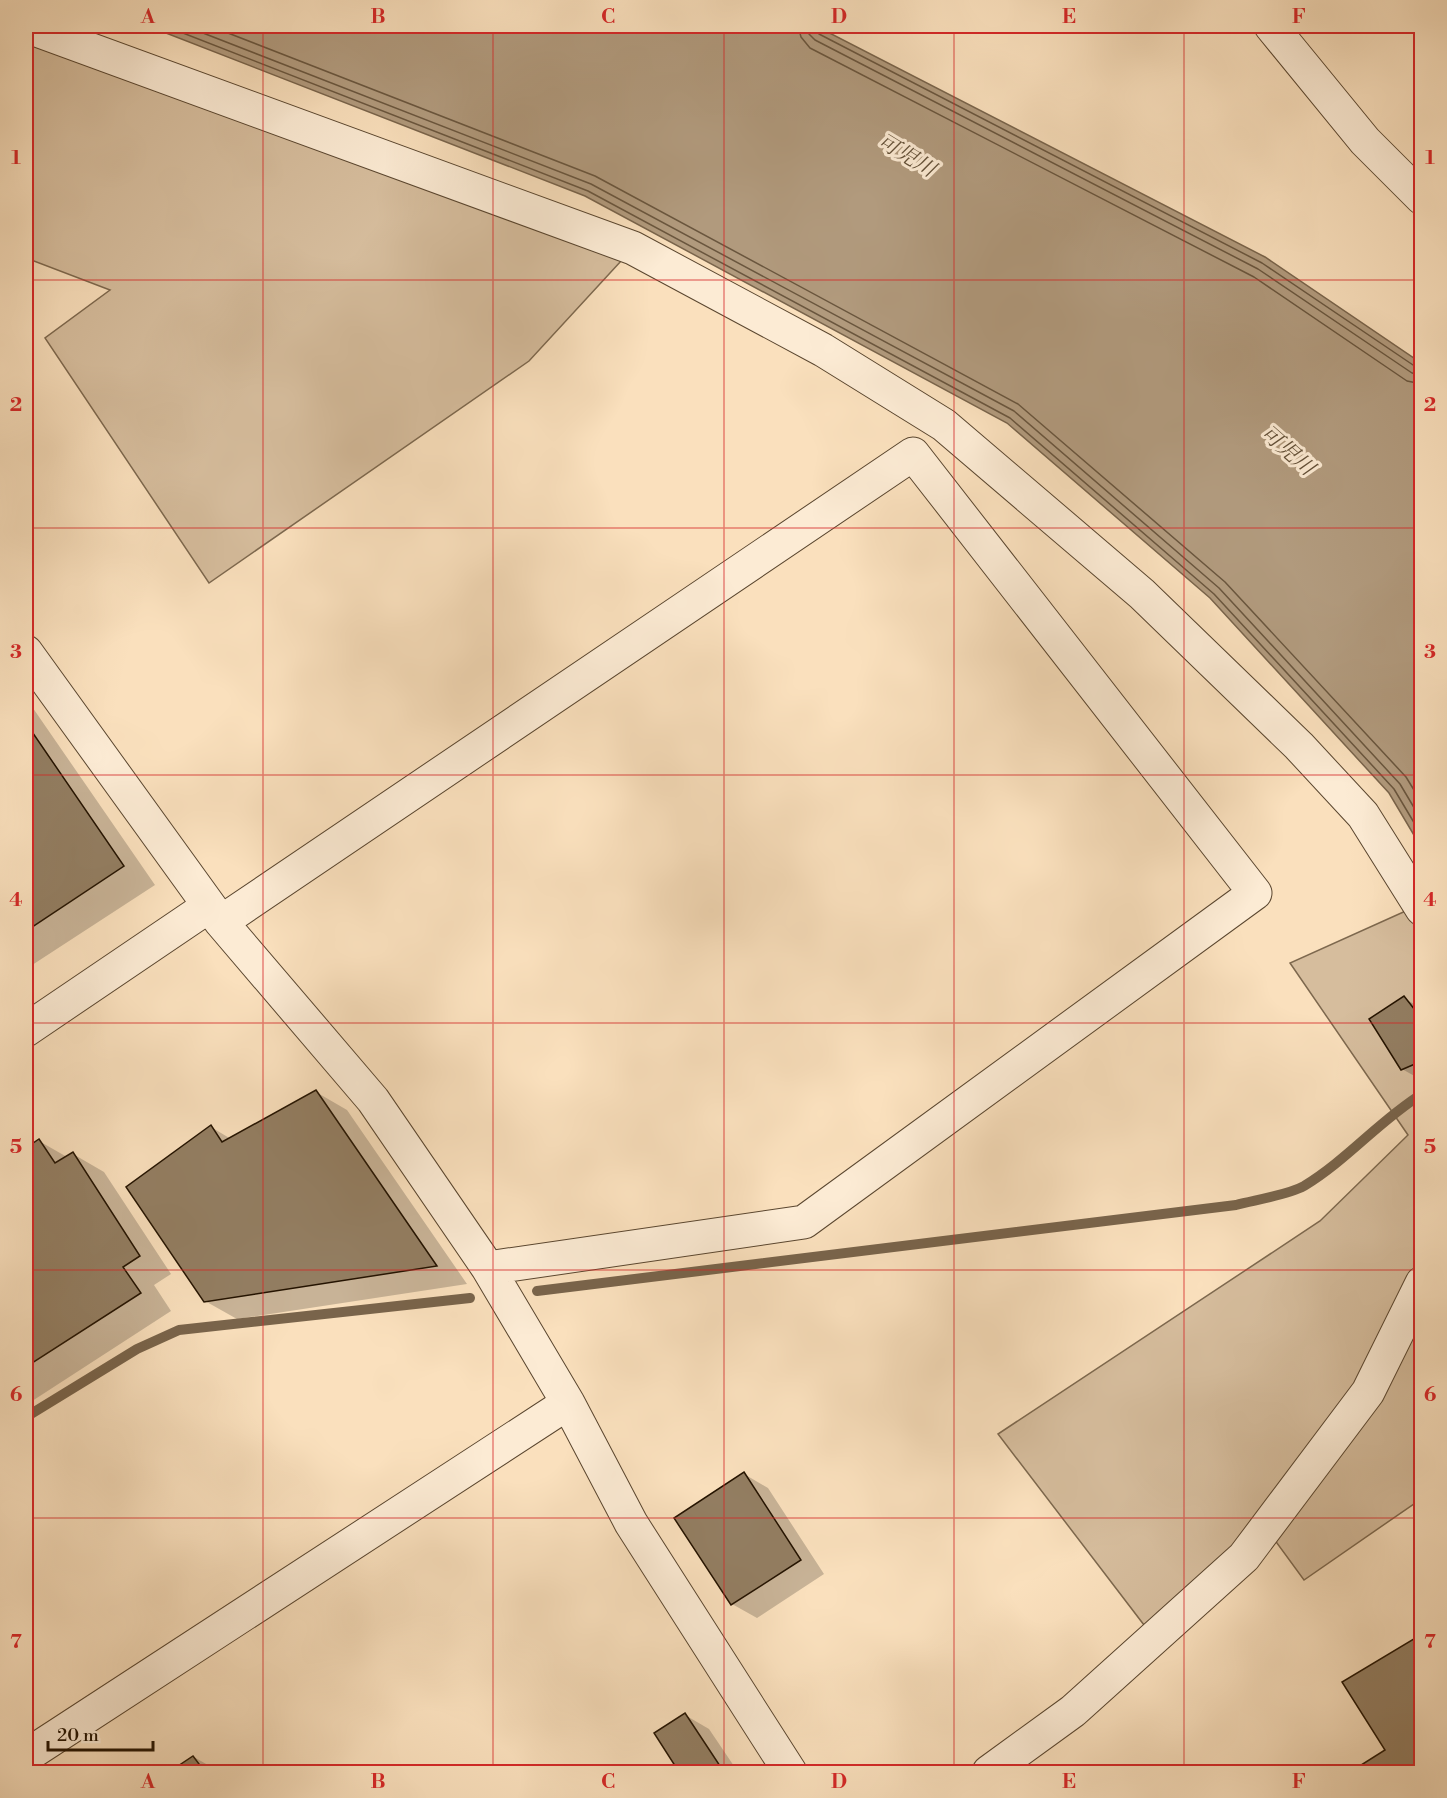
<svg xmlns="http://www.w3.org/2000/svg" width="1447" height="1798" font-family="'Libre Bodoni','Noto Serif JP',serif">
<rect width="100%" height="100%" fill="#fae0bd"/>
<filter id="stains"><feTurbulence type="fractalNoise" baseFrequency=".00333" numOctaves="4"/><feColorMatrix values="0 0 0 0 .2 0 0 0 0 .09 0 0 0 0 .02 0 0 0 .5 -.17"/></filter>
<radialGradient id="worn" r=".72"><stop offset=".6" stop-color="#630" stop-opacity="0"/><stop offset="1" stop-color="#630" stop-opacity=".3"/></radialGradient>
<path fill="#d6bd9d" stroke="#7d684e" stroke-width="1.5" d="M26,26L633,248L529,361L209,583L45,338L110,290L26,258Z
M1419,905L1422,909L1421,1499L1304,1580L1266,1528L1154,1638L998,1434L1320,1221L1408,1135L1290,963Z"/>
<path fill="#b19a7d" stroke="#79644b" stroke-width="1.5" d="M148,26H816L1265,257L1421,363V847L1389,793L1210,598L1007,423L585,196Z"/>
<path fill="#0003" d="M26,698L155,885L26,969Z
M1404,998L1422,1009V1077L1418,1078L1402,1069Z
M316,1092L347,1110L467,1284L237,1319L205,1301L211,1127L231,1139Z
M39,1141L67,1157L73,1154L104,1172L171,1274L154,1285L171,1311L26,1405V1150Z
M744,1474L768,1488L824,1574L757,1618L732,1604Z
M1422,1636V1772H1353L1387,1751Z
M685,1715L709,1729L738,1772H681L656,1734Z
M194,1757L220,1772H171Z"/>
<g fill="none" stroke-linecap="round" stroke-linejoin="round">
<path stroke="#6a563e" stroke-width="1.5" d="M165,26L588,191L1010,418L1214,594L1394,789L1422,836
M185,26L591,184L1014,411L1219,588L1400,784L1422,821
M210,26L595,176L1018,404L1225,582L1406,777L1422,803
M798,26L801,37L810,48L1254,277L1407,381L1422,384
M807,26L809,34L815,40L1258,269L1412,373L1422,375
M815,26L819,34L1262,263L1416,367L1422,368"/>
<path stroke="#79644b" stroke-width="10" d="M537,1291L1236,1205C1255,1200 1288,1195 1304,1186C1347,1160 1380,1120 1422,1094
M26,1417L137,1349L179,1330L470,1298"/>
</g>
<path fill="#937e62" stroke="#241300" stroke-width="1.5" d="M26,723L124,866L26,931Z
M1404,996L1422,1019V1061L1401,1070L1369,1019Z
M316,1090L437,1266L204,1302L126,1187L211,1125L222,1142Z
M39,1139L55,1163L73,1152L140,1256L123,1267L141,1293L26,1367V1148Z
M744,1472L801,1560L731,1605L674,1518Z
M1422,1634V1772H1350L1385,1750L1342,1682Z
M685,1713L724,1772H679L654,1733Z
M193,1756L205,1772H169Z"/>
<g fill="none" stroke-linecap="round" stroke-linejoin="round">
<defs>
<path id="minor" d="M26,26L633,248L823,350L944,425L1142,594L1299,746L1363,815L1422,909
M1271,26L1365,141L1422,198
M26,652L221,922L373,1100L488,1268L568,1403L631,1523L790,1772
M221,922L913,454L1255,893L804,1222L488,1268
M26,1030L209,906
M26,1756L568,1403
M989,1772L1073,1711L1244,1557L1368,1392L1422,1283"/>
</defs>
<use href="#minor" stroke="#5a462f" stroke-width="35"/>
<use href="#minor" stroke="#fcebd4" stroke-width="33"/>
</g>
<path fill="none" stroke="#d62828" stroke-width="1.5" stroke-opacity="0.55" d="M263,26V1772M493,26V1772M724,26V1772M954,26V1772M1184,26V1772M26,280H1422M26,528H1422M26,775H1422M26,1023H1422M26,1270H1422M26,1518H1422"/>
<g text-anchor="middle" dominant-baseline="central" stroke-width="6" stroke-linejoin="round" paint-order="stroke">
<g font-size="21" font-style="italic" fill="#635038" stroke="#fcebd4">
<text transform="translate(906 156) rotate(31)">可児川</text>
<text transform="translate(1287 451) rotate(41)">可児川</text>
</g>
</g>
<rect width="1447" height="1798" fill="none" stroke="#fae0bd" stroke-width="66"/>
<path d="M48 1741v9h105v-9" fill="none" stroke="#241300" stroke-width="3"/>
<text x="57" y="1741" font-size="18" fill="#241300" stroke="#fcebd4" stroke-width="4.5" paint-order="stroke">20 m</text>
<rect x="33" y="33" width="1381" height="1732" fill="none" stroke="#d62828" stroke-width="2"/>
<g font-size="20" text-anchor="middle" font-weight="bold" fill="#d62828">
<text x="148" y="23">A</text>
<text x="378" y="23">B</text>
<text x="608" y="23">C</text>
<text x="839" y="23">D</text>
<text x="1069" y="23">E</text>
<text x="1299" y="23">F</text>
<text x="16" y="164">1</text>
<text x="1430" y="164">1</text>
<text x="16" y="411">2</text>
<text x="1430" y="411">2</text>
<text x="16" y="658">3</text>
<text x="1430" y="658">3</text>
<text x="16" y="906">4</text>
<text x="1430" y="906">4</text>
<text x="16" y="1153">5</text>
<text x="1430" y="1153">5</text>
<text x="16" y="1401">6</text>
<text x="1430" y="1401">6</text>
<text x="16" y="1648">7</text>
<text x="1430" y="1648">7</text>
<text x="148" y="1788">A</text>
<text x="378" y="1788">B</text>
<text x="608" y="1788">C</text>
<text x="839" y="1788">D</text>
<text x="1069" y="1788">E</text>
<text x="1299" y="1788">F</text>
</g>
<rect width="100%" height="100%" filter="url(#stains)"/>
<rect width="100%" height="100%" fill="url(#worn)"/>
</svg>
